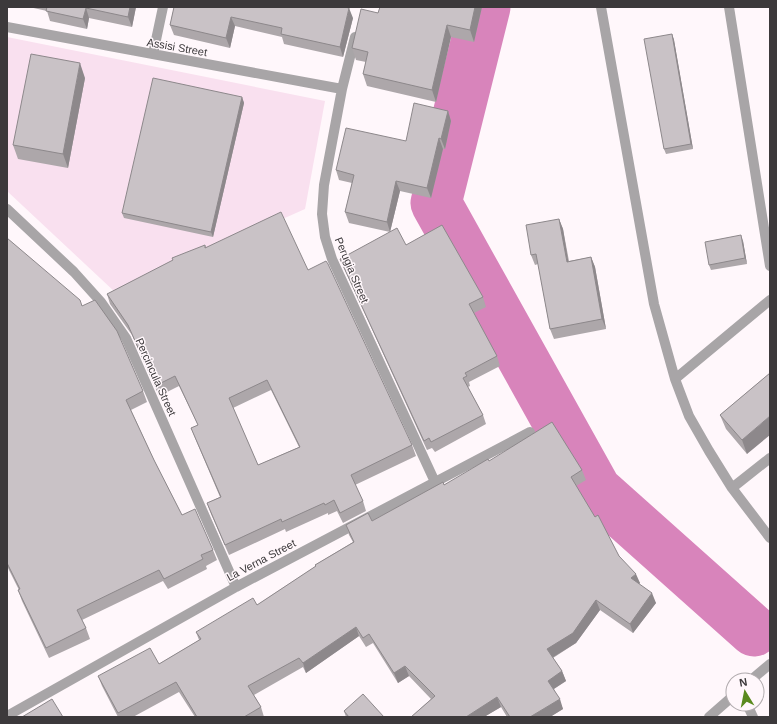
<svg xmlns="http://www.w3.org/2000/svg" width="777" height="724" font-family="Arial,sans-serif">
<rect width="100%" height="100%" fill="#fff7fb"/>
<path fill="#f9e0ef" d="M7,37L325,101L305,209L116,293L7,191Z"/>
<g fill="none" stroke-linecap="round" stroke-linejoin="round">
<path stroke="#d884bb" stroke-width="51" d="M485,7L436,203L596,490L754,631"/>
<path stroke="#a8a5a7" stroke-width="10" d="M601,7L654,304L675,379L689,416L709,451L732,488L770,538
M729,7L770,266
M7,27L342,89
M355,37L342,89L324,185L322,214L325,237L332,259L435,482
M153,54L163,7
M7,209L74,272L101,302L126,338L236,587
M675,379L770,300
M732,488L770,458
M751,680L770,664
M747,704L753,717
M7,716L236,587L530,432
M709,717L733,696"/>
</g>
<path fill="#ada7aa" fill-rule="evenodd" d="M29,7H136L132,27L89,18L87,29L50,21L47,11Z
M174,7L353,18L343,57L284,44L282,37L235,26L230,48L174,35L170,25Z
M380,7H482L474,42L451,37L436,102L367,86L363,74L366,62L356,60L352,48L378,13Z
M672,34L674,40L693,149L666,154L664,149Z
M85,78L68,168L18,159L13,145Z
M242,97L244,103L213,237L124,218L122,213Z
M448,111L451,121L445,149H443L431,198L400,191L390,232L349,223L345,212L352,183L339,180L336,170L406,141Z
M559,219L563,229L569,261L591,257L595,267L606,329L554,339L550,329L538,264L535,265L531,255Z
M7,238L82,306L143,391L147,402L131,410L154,460L182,515L213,550L217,560L206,566L207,569L168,589L163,581L82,620L86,628L90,639L49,658L22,601L18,590H19L7,566Z
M743,241L747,264L711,270L709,265Z
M205,245L206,247L308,270L412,445L416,456L355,485L363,501L366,511L343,523L337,511L328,515V513L286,532L285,529L229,555L211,514L207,503L220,497L195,438L191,428L198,425L179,386L159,396L132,335L110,304L107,294ZM271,390L299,447L258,465L233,408Z
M406,245L483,297L486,307L474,313L497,356L500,366L469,382L470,386L468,387L483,415L486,424L435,452L432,448L427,450L344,268L340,259Z
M770,373L747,454L726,429L720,415Z
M489,461L582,470L586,480L576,486L619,556L640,583L639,584L656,603L633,633L600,610L576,643L553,658L562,671L566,681L554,689L563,709L550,717H507L501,707L484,717H411L431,699L409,676L398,683L373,643L366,647L359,636L306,673L303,667L254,695L261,707L264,717H195L179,692L133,717H118L102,686L98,676L159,664L199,640L196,632L257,605L316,566L315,565L353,542L349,535L346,525L372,521L444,485Z
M344,711L384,717H346Z"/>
<path fill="#8d888b" d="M130,7H136L132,27L128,17Z
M475,7H482L474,42L470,30Z
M86,8L89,18L87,29L83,19Z
M349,8L353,18L343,57L340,47Z
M231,17L235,26L230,48L226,38Z
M447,25L451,37L436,102L432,90Z
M672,34L674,40L693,149L691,144Z
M80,63L85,78L68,168L63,154Z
M242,97L244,103L213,237L211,232Z
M448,111L451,121L445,149L441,139Z
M439,138L443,149L431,198L427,188Z
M396,181L400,191L390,232L387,222Z
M559,219L563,229L570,272L567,262Z
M741,235L743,241L747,264L745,258Z
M591,257L595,267L606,329L602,319Z
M770,416V435L747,454L742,440Z
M636,574L640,583L635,588L631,578Z
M652,593L656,603L633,633L630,624Z
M596,600L600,610L576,643L550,659L547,649Z
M356,627L359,636L306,673L303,663Z
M405,666L409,676L398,683L394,673Z
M562,671L566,681L552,690L548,681Z
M497,697L501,707L484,717H466Z
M560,699L563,709L550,717H530Z"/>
<path fill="#c9c2c6" stroke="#8d888b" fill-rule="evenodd" d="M47,7H130L128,17L86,8L83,19L46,11Z
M174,7H345L349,8L340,47L281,34L282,28L231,17L226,38L170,25Z
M380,7H475L470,30L447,25L432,90L363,74L368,52L352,48L361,9L378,13Z
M672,34L691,144L664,149L644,39Z
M31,54L80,63L63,154L13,145Z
M153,78L242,97L211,232L122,213Z
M414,103L448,111L441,139L439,138L427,188L396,181L387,222L345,212L354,175L336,170L346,128L406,141Z
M281,212L308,270L326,261L328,264L412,445L351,475L363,501L340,513L334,500L325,505L324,503L282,522L281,519L225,545L207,503L221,497L191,428L198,425L175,376L155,386L128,325L107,294L173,260L172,258L205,245V248ZM267,380L300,447L258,465L229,398Z
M559,219L567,262L591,257L602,319L550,329L536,254L531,255L526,225Z
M442,225L483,297L469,304L497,356L465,373L467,376L463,378L483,415L431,442L429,438L424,441L340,259L397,228L406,245Z
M741,235L745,258L709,265L705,242Z
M7,238L80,300L82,306L95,300L117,331L143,391L126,400L154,460L182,515L195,509L213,550L201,555L203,559L164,579L159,570L77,610L86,628L46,648L18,590L20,589L7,563Z
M770,373V416L742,440L720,415Z
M552,422L582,470L571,477L595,517L598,515L619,556L636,574L631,578L652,593L630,624L596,600L573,633L547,649L562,671L548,681L560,699L530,717H510L497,697L466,717H411L435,696L405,666L394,673L369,634L363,638L356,627L303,663L299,658L248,686L261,707L244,717H197L176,682L118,713L98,676L150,648L159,664L201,639L196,632L253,598L257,605L316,566L315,565L354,542L346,525L368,513L372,521L443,482L444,485L488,459L489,461Z
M363,694L384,717H349L344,711Z
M52,699L63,717H22Z"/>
<g text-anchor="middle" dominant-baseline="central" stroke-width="3" stroke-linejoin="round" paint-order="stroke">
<g font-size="11" fill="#3c393b" stroke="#fff7fb">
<text transform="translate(177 47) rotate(10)">Assisi Street</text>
<text transform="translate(352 270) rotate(67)">Perugia Street</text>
<text transform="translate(156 377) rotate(66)">Percincula Street</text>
<text transform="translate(261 560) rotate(-28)">La Verna Street</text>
</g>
</g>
<rect width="777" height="724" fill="none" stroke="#3c393b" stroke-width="16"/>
<g transform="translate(745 692) rotate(350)"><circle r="19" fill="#fff7fb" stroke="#b1abae"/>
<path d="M0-3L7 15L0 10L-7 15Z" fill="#5a8a1e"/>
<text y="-6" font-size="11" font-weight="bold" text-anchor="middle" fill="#3c393b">N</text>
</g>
</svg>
